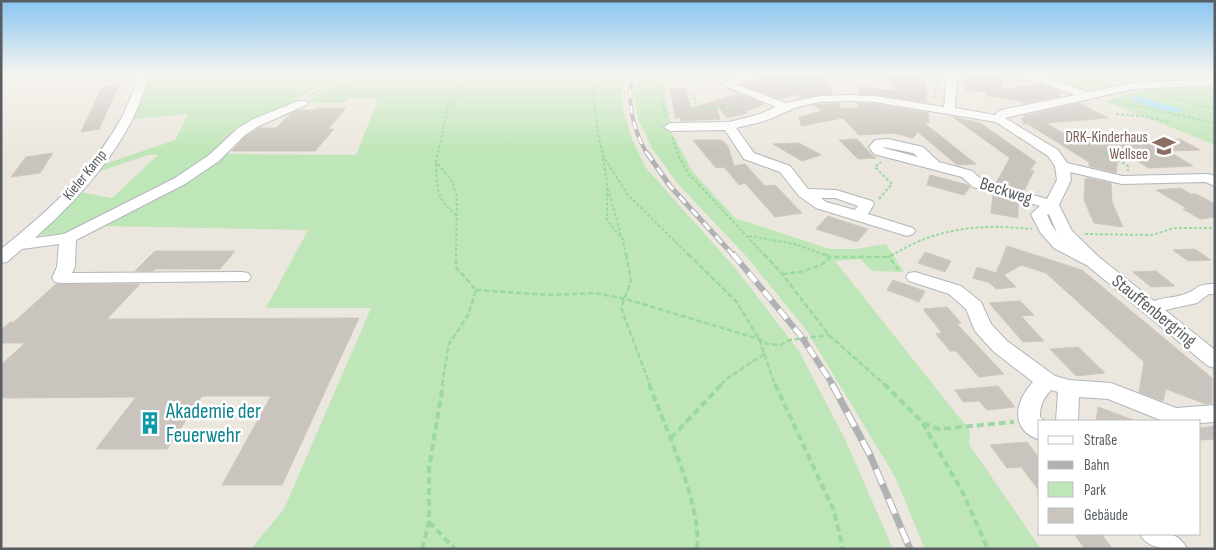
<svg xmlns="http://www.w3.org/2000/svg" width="1216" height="550" font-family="'Sofia Sans Condensed',sans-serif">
<rect width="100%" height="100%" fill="#ece7de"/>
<path fill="#bfe6b8" d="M150,74H354L308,92L295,101L236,128L208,159L175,181L66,234L40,235L80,192L112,198L158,155H148L95,173L99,166L175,140L188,114L133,119L145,91Z
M364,74H626L621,92L623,110L632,139L646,168L736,269L799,351L845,439L893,549H251L284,509L371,308H266L308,230L101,226L223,154L356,155L378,99L351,97L344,103H307L316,94Z
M639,74H704L689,79H663L672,133L692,171L735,218L830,249H855L886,244L904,272L872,271L860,259L835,261L970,431L969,444L1041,549H925L895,477L807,331L746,256L676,182L652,148L638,119L634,94Z
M1032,74H1092L1110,82L1080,91L1040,75Z
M1215,87V145L1104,101L1149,88Z"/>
<path fill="#9be2ff" d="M1136,96L1184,110C1175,116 1143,105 1132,100V97Z"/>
<path fill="#c9c4bd" stroke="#d1c7bc" d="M769,74H823L833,94L801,98L795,94L780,99L743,85Z
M885,74H924L927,102L859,94L860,87L896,91Z
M966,74H989V76L1001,77L1002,90L1040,84L1063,93L1057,94L1061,96L1025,103L1017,100L986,96V92L965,90Z
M119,85L99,129L81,132L102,87Z
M670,88H686L691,108L738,94L726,88L764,104L744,112L747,113L727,118L716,104L720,119L681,121V118H675Z
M838,103L841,108H858V103L875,104L928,113L929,123L923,122L976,164L957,165L918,132L913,138L894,133L859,135L843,118L801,126L799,117L822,111L813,105Z
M1079,103L1108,118L1046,123L1080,143L1180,139L1200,150L1168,151L1193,166L1149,168L1132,158H1118L1116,173L1089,166V162L1028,124H1023L1024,121L1021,120L1024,116Z
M318,108H346L328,129H334L315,151H232L246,136L259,128H276L290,114L299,110H316Z
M953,117L980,123L1036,162L1030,170L1034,171L1024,191L996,183L1010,158Z
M857,139L872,155L876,158L858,159L839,140Z
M693,140H722L728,146L734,166L745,164L765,186L775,185L802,213L775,217L745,183L739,185L724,167L716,168Z
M799,143L821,155L802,161L773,144Z
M53,153L40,173L11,177L26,157Z
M930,175L968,185L970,187L964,195L927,185Z
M1087,178L1111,183L1112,202L1123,227L1094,223L1084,200L1085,179Z
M1180,188L1191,194H1196L1215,204V217L1200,219L1183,209H1188L1156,190Z
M993,195L1018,202V218L991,213Z
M828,216L839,220L868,229L857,242L816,229Z
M1007,246L1082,270L1212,378V403L1206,404L1166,389L1163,401L1139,392L1144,362L1046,273L1021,265L1004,275L1016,287L996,289L990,283L973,278L977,267L996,273Z
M1195,249L1211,260L1188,261L1173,250Z
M155,251H235L220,269H155L153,271H135Z
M925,252L951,261L945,272L918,263Z
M1156,271L1175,286L1151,287L1133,272Z
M893,280L925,291L919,302L887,290Z
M56,284H140L107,319L359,318L282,485H222L271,396H202L167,449H96L136,397L1,398V365L25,343H1V330L10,322H14Z
M1020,301L1034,315L1021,316L1044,341L1023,342L989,303Z
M947,307L961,323L957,324L1004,374L979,377L956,351H950L936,334L942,333L923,309Z
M1078,347L1105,373L1076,376L1050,349Z
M998,386L1015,407L987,410L979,401L963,402L955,390Z
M1098,407L1133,420V421H1096Z
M1215,426V439L1200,440V428Z
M1027,442L1040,459V492L1021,467L1007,468L990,445Z
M1074,534H1101L1113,549H1085Z"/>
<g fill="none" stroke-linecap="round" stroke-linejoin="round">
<defs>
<path id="minor" d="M140,74H150C145,88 141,101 135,114C112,162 74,203 35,238L64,234L175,178L209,155L237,129L251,120L298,101H306L308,103L306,105L259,126L245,135L219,161L185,184L76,240L75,267L72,273L242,272L248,273L251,277L248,281L61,283L55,282L52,278L57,267L59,244L22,249L7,262L1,263V249C48,212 93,170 122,117C129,103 134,88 140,74Z
M751,74H767L738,85L786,103L820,96L849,95L875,96L944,107L947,74H957L955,108L995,115L997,112L1001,110L1075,95L1039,82L1009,77L1008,74L1041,76L1088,92L1133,83L1215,79V85L1133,89L1005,118L1058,150L1067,163L1122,176L1208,174L1215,176V186L1205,182L1122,184L1070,172L1071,180L1059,205L1072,231L1100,258L1154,301C1164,297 1175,298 1185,294C1199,289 1195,284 1215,284V294H1209L1197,303L1165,310L1215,350V368L1208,366L1088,266L1054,248L1040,232L1031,214L1040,206L973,187L962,177L874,154L869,147L875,140L888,139L923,147L939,162L972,171L983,181L1047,199L1057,180L1055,166L1048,156L996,122L875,102L849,101L820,102L797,107L765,121L736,128L754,153L790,166L808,189L836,190L872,201L874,204L868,214L913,228L915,231L913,234L907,236L816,208L799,196L780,172L744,159L725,130L670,131L664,127L670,123L729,122L757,115L776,107L723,85L724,83ZM883,147L913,153L918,157L884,148ZM821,198H835L858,206L855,210L826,202ZM1049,214L1057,233L1058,234C1053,228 1050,222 1047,215Z
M915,272L961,286L981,302L991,324L1007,341L1055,376L1069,380L1111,383L1176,408L1215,405V422L1200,423V421H1163L1108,399L1079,397L1078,421H1056L1058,392L1051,390C1043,399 1040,405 1040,417L1045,421H1040V440C1009,430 1015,401 1033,382L993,351L975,331L966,309L949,294L909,281L906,277L909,273Z
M1140,534C1159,534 1177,528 1187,549C1168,549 1148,550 1140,534Z"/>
</defs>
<use href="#minor" stroke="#b1b6bb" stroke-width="2"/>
<path stroke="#9ad9a1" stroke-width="2" stroke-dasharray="3 2" stroke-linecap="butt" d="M604,74L593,89L597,128L603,156L628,195L690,256
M662,74V99L666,117
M683,74L700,81L702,85
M1077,74L1098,83
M467,81L494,80L519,74
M797,84H808
M782,87L795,84L798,86
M693,92L697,108H724
M1163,95L1215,109
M308,96L359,74
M934,98L938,82
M1114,101L1215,123
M722,107L730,105
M1116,114L1149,117L1168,122
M672,137L679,157L688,173L765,256
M1105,152L1128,166V171
M603,158L607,183V220L623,240L626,256
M436,164C437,188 436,199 456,215
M608,189L622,239
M879,199L892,184L875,167L881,162
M1085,234L1152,235L1174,228H1215
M749,236L795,244L827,256
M456,256L457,197L452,181L436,162L448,107L464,87L469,74
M891,256C937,227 979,224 1032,229"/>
<path stroke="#9ad9a1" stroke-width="2.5" stroke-dasharray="5.5 2.5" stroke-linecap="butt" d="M626,254L631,281L621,308L650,385
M688,254L736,301L759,339L775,385
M764,254L782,274L829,335L885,385
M824,254L831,257
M893,254L889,257L900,272
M782,274L800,272L821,265L831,257H889
M476,290L550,295L595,293L626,299L759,339L767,344L781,345L790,340L829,335
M442,385L449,344L468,315L476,290L456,267V254
M721,385L725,380L764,354"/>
<path stroke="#9ad9a1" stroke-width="4" stroke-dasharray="7 4" stroke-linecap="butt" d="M649,384C665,427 702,505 697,549
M775,384L834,511L843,549
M884,384L922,422L962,491L988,549
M923,423L939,429L1014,422
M671,438L722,384
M429,522L455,549
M422,549L429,522V468L443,384"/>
<use href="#minor" fill="#fff" fill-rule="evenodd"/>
<defs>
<path id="rail-far3" d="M633,74C626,102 633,129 647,154"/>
<path id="rail-far2" d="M647,153L670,186L734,256"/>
<path id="rail-far1" d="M733,254L801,336L833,385"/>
<path id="rail" d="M832,384L870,455L910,549"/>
</defs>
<use href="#rail-far3" stroke="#b0b1b2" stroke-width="4"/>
<use href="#rail-far2" stroke="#b0b1b2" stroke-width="5"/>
<use href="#rail-far1" stroke="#b0b1b2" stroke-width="6"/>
<use href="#rail" stroke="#b0b1b2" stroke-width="7"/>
<use href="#rail-far3" stroke="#fff" stroke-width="2.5" stroke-dasharray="8" stroke-linecap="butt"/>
<use href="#rail-far2" stroke="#fff" stroke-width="3" stroke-dasharray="9" stroke-linecap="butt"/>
<use href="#rail-far1" stroke="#fff" stroke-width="4.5" stroke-dasharray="12" stroke-linecap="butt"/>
<use href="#rail" stroke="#fff" stroke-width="5" stroke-dasharray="16" stroke-linecap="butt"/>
</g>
<linearGradient id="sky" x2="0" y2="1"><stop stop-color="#89c6f1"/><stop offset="0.49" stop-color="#f6f4f0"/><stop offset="1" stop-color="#f6f4f0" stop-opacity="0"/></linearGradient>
<rect width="1216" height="151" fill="url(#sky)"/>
<defs>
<symbol id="school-bare" viewBox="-9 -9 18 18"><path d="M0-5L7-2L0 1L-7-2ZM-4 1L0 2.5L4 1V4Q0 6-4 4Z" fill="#8d6e63" stroke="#fff" stroke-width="2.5" paint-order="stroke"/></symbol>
<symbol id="building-bare" viewBox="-9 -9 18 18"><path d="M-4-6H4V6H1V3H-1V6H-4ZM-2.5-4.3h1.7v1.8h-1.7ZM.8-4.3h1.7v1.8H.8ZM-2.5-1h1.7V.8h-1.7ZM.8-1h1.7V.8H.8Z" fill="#0f9aa8" stroke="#fff" stroke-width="2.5" paint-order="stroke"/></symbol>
</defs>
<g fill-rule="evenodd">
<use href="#school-bare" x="1148" y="130" width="32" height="32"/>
<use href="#building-bare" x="134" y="407" width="32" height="32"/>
</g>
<g text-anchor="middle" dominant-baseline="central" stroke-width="5" stroke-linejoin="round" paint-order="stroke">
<g font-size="15" fill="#785e54" stroke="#fff" text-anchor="end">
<text x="1148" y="137">DRK-Kinderhaus<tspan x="1148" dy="17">Wellsee</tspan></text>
</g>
<g font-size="15" fill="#575d61" stroke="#fff">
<text transform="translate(85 175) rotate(-51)">Kieler Kamp</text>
</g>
<g font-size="18" fill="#575d61" stroke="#fff">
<text transform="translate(1006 191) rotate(18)">Beckweg</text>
<text transform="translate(1154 311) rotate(39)">Stauffenbergring</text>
</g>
<g font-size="21" fill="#0d838f" stroke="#fff" text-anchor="start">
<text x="166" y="411">Akademie der<tspan x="166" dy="24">Feuerwehr</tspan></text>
</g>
</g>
<rect width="1216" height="550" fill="none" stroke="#575d61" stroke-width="5"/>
<rect x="1038" y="420" width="162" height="115" fill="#ffffff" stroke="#bcbec0"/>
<rect x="1048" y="436" width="25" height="8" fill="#ffffff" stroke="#bcbec0"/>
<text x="1084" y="445" font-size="15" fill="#575d61">Straße</text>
<rect x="1048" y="461" width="25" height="8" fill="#b0b1b2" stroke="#bcbec0"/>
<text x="1084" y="470" font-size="15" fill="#575d61">Bahn</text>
<rect x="1048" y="482" width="25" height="15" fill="#bfe6b8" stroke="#bcbec0"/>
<text x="1084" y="495" font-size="15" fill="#575d61">Park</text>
<rect x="1048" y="508" width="25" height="15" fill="#c9c4bd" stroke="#bcbec0"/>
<text x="1084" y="520" font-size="15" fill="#575d61">Gebäude</text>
</svg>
